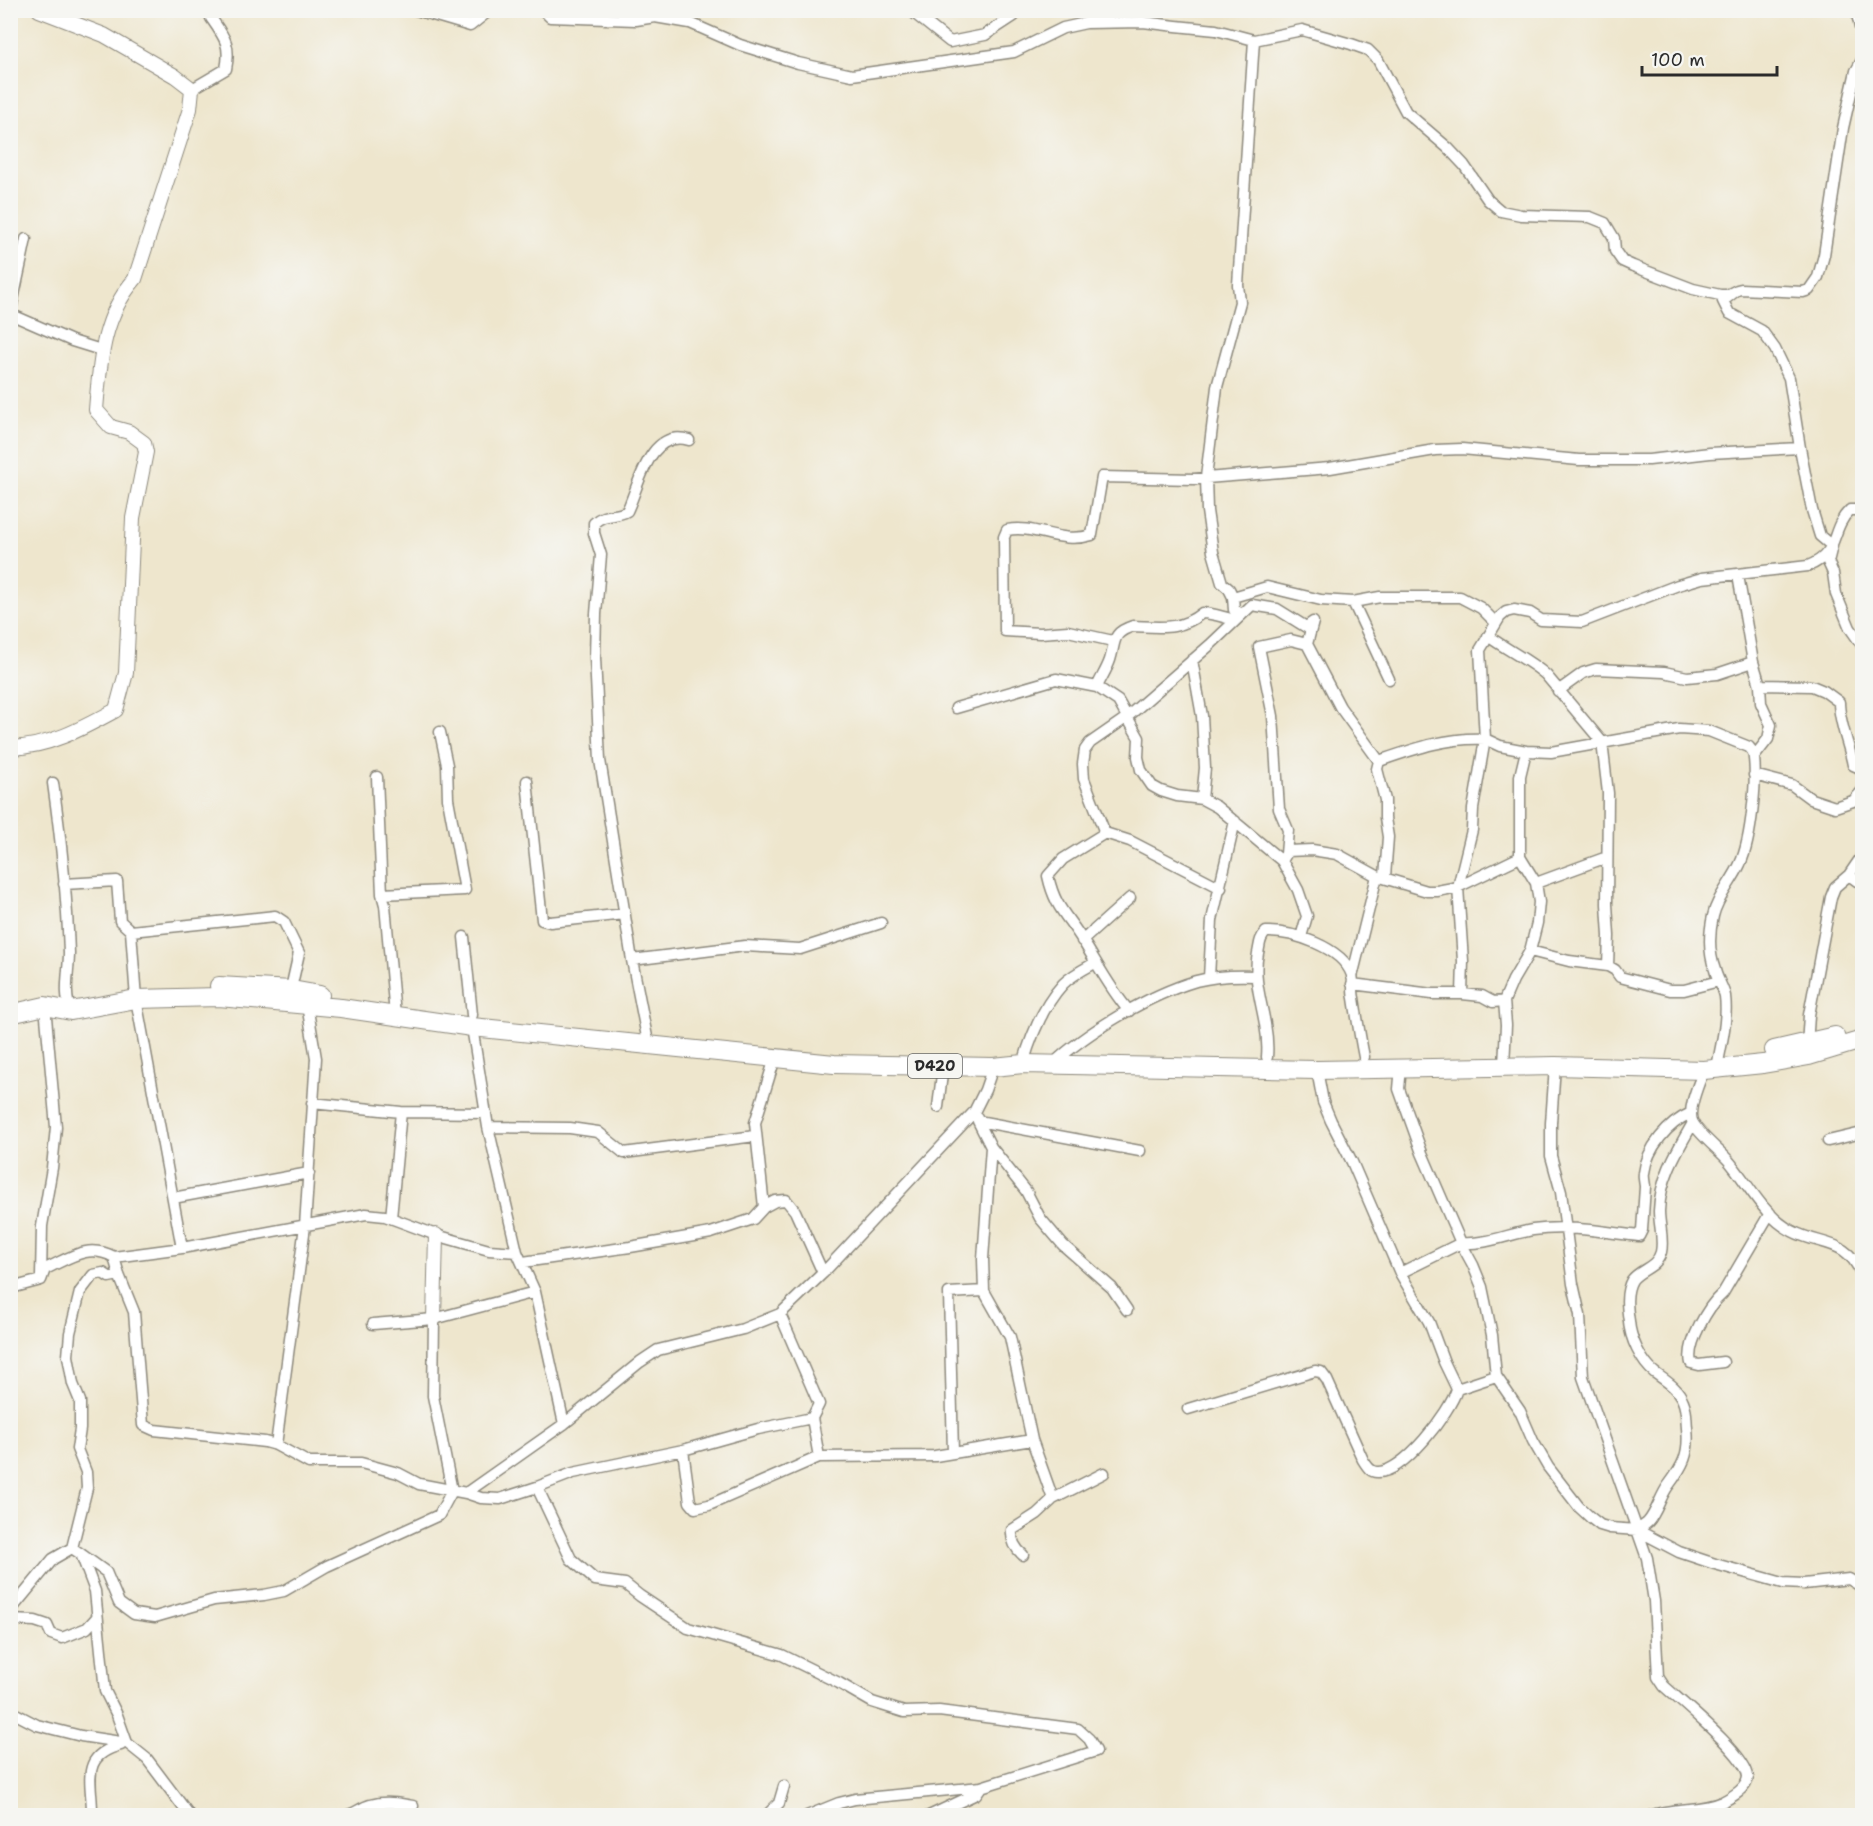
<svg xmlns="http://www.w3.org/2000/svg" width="1873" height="1826" font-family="'Shantell Sans',sans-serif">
<rect width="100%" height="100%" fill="#f6f6f2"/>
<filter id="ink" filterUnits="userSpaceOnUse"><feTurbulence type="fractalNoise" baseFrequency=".0167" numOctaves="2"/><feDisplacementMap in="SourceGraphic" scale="12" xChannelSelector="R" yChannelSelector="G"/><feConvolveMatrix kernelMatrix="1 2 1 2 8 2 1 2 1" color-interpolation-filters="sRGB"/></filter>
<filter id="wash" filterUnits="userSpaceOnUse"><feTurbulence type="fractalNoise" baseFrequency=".008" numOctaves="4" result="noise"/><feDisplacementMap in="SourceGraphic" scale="24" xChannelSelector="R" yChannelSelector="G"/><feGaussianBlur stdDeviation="1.35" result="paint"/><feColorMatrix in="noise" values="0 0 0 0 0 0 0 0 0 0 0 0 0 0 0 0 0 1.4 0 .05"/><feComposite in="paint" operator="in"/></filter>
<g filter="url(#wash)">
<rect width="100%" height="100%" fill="#eee6cd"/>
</g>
<g filter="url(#ink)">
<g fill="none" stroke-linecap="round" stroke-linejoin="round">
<defs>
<path id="street" d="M416,10L470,26L490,10
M543,10L550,17L636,20L655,17L690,23L740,45L798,63L852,75L1014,52L1063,28L1086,23L1143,22L1176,26L1216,30L1254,40L1302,30L1351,44L1368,50L1378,60L1406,112L1448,148L1464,165L1488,200L1501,211L1521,215L1590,217L1605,223L1614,238L1615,251L1622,261L1633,266L1693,289L1720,295H1727L1737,290
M910,10L950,42L985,35L1014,16L1016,10
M1856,10L1862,36
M1862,60L1856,71L1843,128L1824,255L1818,277L1809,290L1803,292L1741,289L1737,290L1723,301L1729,313L1762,331L1775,349L1789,378L1800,448L1812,510L1820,536L1832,546L1828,562L1833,573L1836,594L1850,628L1862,645
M192,89L226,69C231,45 225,38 211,18L215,10
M26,239L10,314L72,341L101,350
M1738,575L1753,662L1760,685L1761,703L1771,725L1768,739L1754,757
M1233,597L1267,587L1321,600L1353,602L1380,597H1460L1481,608L1496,623
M1353,602L1389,679
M1241,613L1234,610L1233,597L1229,589L1222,583L1213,552L1207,511L1206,477L1217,387L1240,302L1238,285L1254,40
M1236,620C1224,618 1214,613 1202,613C1180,631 1160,627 1133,626C1111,633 1116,641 1110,660C1107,669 1101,678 1097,687L1118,701L1139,738L1138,757L1141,770L1152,786L1161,791L1177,796L1202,799L1217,807L1282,861L1298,890L1307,916L1301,937
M1488,636C1507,650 1529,660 1546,675L1602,742L1608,793L1607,904L1609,936L1608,966L1615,970L1620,977L1670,990H1684L1719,981
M1113,641L1068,631L1040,633L1005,631L1004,537L1007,530C1036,524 1059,545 1092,535L1102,477L1194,479L1330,468L1435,450L1462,449L1579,460H1649L1710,453L1800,448
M1192,660L1202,716L1205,768L1202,799
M1760,685L1812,686L1824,691L1839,702C1839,723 1849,744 1853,765L1860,768L1862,773
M1558,691L1583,673L1596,669L1664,672L1687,677L1717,674L1753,662
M956,708L1056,679L1097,687
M1379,761C1414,749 1447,737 1485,739L1473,809L1472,830L1458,887L1463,961L1462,994
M1754,775L1792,785L1811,799L1835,807L1853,801L1862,791
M377,777L382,894L385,905L395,1015
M527,781L542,920L550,922L625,914
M53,783C61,839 67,896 69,953C69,972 63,994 71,1011
M1105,833L1063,859L1048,876C1055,908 1067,915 1083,941C1098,965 1110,989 1129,1011
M1287,851L1312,850L1337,854L1377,876L1427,891H1437L1458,887L1520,857
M1282,861L1286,854L1288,830L1279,809L1273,716L1259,647L1291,640L1307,644
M1849,875L1857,881L1862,882
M1536,883L1607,857
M64,884L117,881L120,921L131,931L136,999L182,1248
M1221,888L1130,841L1105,833L1084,779L1083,764L1085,750L1090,743L1126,718L1210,645L1252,605L1277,609L1306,627L1313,622L1307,644L1340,707L1379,761L1377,769L1385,800V818L1388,837L1385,877
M382,894L465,890L448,799L447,765L440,732
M131,931L275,916L284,922L299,953L290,993
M464,937L472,1015
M1082,941L1130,898
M1530,951L1569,961L1608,966
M632,960L745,946L800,949L881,923
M1352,977L1377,876
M1209,978L1212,920L1235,821
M1352,984L1432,994H1462L1482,996L1493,1002L1504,1001
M472,1027L488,1127L517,1252L535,1292L564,1424
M639,1044L647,1037L632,960L600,760L595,658L596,614L601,555L594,533V523C605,512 615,518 627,511C639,486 649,428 689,440
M1807,1046L1809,1015L1831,897L1835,887L1849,875L1862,856
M1267,1057C1268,1046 1267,1035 1265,1024C1261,1000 1253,978 1258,953C1260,945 1259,939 1266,932C1292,931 1342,947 1352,975C1354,982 1352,991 1354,998C1357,1018 1360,1037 1364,1057
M1023,1064C1031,1036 1043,1006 1063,984C1072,975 1084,969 1095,963
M1052,1065C1086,1032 1149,995 1196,981C1215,976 1235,975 1256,976
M1504,1066L1506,1025L1504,1001L1513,980L1530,951L1537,923L1539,902L1536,883L1520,857V776L1526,751
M1555,1066L1551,1123V1156L1561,1192L1573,1284L1580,1315L1583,1377L1647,1558L1654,1601L1658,1677L1664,1686C1680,1701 1748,1756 1748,1777C1747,1789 1732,1797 1722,1802C1700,1812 1673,1807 1650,1816
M1717,1068C1721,1044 1728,1021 1725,996C1723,987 1717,979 1715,970C1709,954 1709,934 1713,916C1717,897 1732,882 1740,864C1751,841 1758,777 1753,752L1749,747L1709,731L1679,729L1551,752L1526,751L1500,746L1485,739L1480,650L1500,617L1506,612L1514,610L1530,613L1541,620L1582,622L1678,585L1702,578L1808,566C1841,553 1829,530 1850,510H1862
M1317,1070L1323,1102L1331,1121L1352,1162L1400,1273L1429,1322L1444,1362L1457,1389
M1704,1070C1699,1083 1686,1111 1693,1123C1699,1134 1719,1150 1728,1160C1748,1183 1764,1217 1792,1231C1822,1247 1846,1237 1862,1275
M312,1103L401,1112L486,1113
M938,1107L943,1066
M977,1117L978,1121L1140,1151
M978,1121L991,1147L983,1259L984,1291L1010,1337L1032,1440L1053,1499L1037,1514L1012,1530C1011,1541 1015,1548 1023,1555
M488,1127L570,1128L598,1132L624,1153L755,1136
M1828,1141L1862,1133
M991,1147L1026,1191L1040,1218L1063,1245L1112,1288L1127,1310
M173,1198L309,1173
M764,1207L755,1123L775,1058
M391,1218L401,1112
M1461,1243L1473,1265L1482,1287L1492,1335L1496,1376L1520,1411L1533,1441L1548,1467L1579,1507L1591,1518L1600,1525L1610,1528L1637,1530L1679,1552L1715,1564L1783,1583L1804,1584L1849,1579L1862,1587
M1461,1243C1485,1245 1509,1234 1533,1230C1568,1225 1604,1232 1639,1236L1642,1230C1643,1216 1644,1201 1645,1187C1645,1183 1643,1178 1644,1173C1647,1148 1668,1123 1691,1113
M114,1257L182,1248L366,1214L385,1216L436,1235L489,1250L517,1252
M523,1262L630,1247L711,1233L753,1219L764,1207L775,1201L786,1200L795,1211L823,1273
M1400,1273L1461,1243L1422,1153L1399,1089L1401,1067
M41,1277L42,1226L52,1168L56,1127L45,1006
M10,1287H15L41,1280L45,1269C70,1258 87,1243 114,1257L119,1275L134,1312L143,1425L154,1430L265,1442L276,1445L309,1463H361L398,1473L419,1484L466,1493L564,1424L640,1362L658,1350L743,1329L780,1314L823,1273L974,1112L985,1090L993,1067
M780,1314L819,1404L812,1418L819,1457
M373,1324L434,1319L535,1292
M1723,1362L1699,1365L1691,1363C1686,1344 1708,1306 1723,1293L1770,1213
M1188,1409L1315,1371L1321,1372L1327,1380L1363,1460C1367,1466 1370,1472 1377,1472C1403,1474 1450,1412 1457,1389L1496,1376
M276,1445L305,1226L316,1058L307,1005
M683,1450L690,1502L695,1508L709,1505L819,1457L935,1456L1032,1440
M953,1453L949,1293L984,1291
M537,1487L571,1559L595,1580L625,1584L640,1596L688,1628L782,1655L839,1683L872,1702L904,1712L939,1711L1078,1729L1089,1739L1096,1751L981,1787L855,1799L839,1803L807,1816
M466,1493L481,1498L500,1499L537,1487L573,1473L683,1450L758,1429L812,1418
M1053,1499L1104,1473
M1637,1530C1640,1528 1645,1525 1648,1522C1657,1512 1660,1497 1668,1486C1683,1466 1690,1454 1687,1428C1686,1419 1687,1410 1683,1401C1678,1388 1666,1381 1655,1373C1641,1362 1630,1338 1629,1321C1627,1308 1625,1292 1632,1280C1640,1269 1657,1268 1661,1252C1664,1239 1659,1225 1659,1211C1660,1178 1677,1151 1693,1123
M72,1548L87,1488L86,1472L77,1449L80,1429V1401L73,1384L68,1356L70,1333L80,1292L93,1275L103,1273L109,1277L119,1275
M81,1554L106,1572L119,1603L134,1614L155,1617L214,1600L264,1595L284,1591L327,1566L439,1515L452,1491L433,1396L434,1319
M10,1611L53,1559L72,1548L81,1554L95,1591L105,1691L117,1715L127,1743
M10,1620L35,1621L47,1625L51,1634L62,1638L87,1628L97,1617
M10,1711L37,1725L81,1736L127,1743L147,1759L190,1816
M92,1816C93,1783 78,1756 121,1745
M344,1816C355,1814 360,1808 370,1805C385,1801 398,1803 413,1806
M766,1816L779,1803L784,1786
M929,1816L976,1794L981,1787"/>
<path id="secondary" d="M10,748C49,747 83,728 116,710L126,673L133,518L146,452L144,443L129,432L111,427L96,410C100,362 102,317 135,279L190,109L192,89L175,76L104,35L39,10
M434,1319L436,1235"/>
<path id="highway" d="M219,986L292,990L320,995
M10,1014L45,1006L71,1011L136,999L219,997L341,1008L472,1027L834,1064L993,1067L1023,1064L1317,1070L1555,1066L1704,1070L1763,1064L1809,1056L1862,1040
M1774,1050L1835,1036"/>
</defs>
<use href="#street" stroke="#8c887c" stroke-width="13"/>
<use href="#secondary" stroke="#8c887c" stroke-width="16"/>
<use href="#highway" stroke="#8c887c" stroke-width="20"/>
<use href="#street" stroke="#fff" stroke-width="10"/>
<use href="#secondary" stroke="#fff" stroke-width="14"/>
<use href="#highway" stroke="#fff" stroke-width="18"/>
</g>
</g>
<g text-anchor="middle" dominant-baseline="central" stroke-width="5" stroke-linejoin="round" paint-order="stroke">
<rect fill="#f6f6f2" stroke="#686867" stroke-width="1.5" x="908" y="1054" width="54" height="24" rx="4.5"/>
<g font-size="15" font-weight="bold" fill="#2b2b2b">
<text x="935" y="1066">D420</text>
</g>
</g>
<rect width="1873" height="1826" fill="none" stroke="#f6f6f2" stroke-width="36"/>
<path d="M1642 66v9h135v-9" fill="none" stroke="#2b2b2b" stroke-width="3"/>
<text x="1651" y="66" font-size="18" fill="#2b2b2b" stroke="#f6f6f2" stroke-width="4.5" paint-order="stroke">100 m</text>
</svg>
